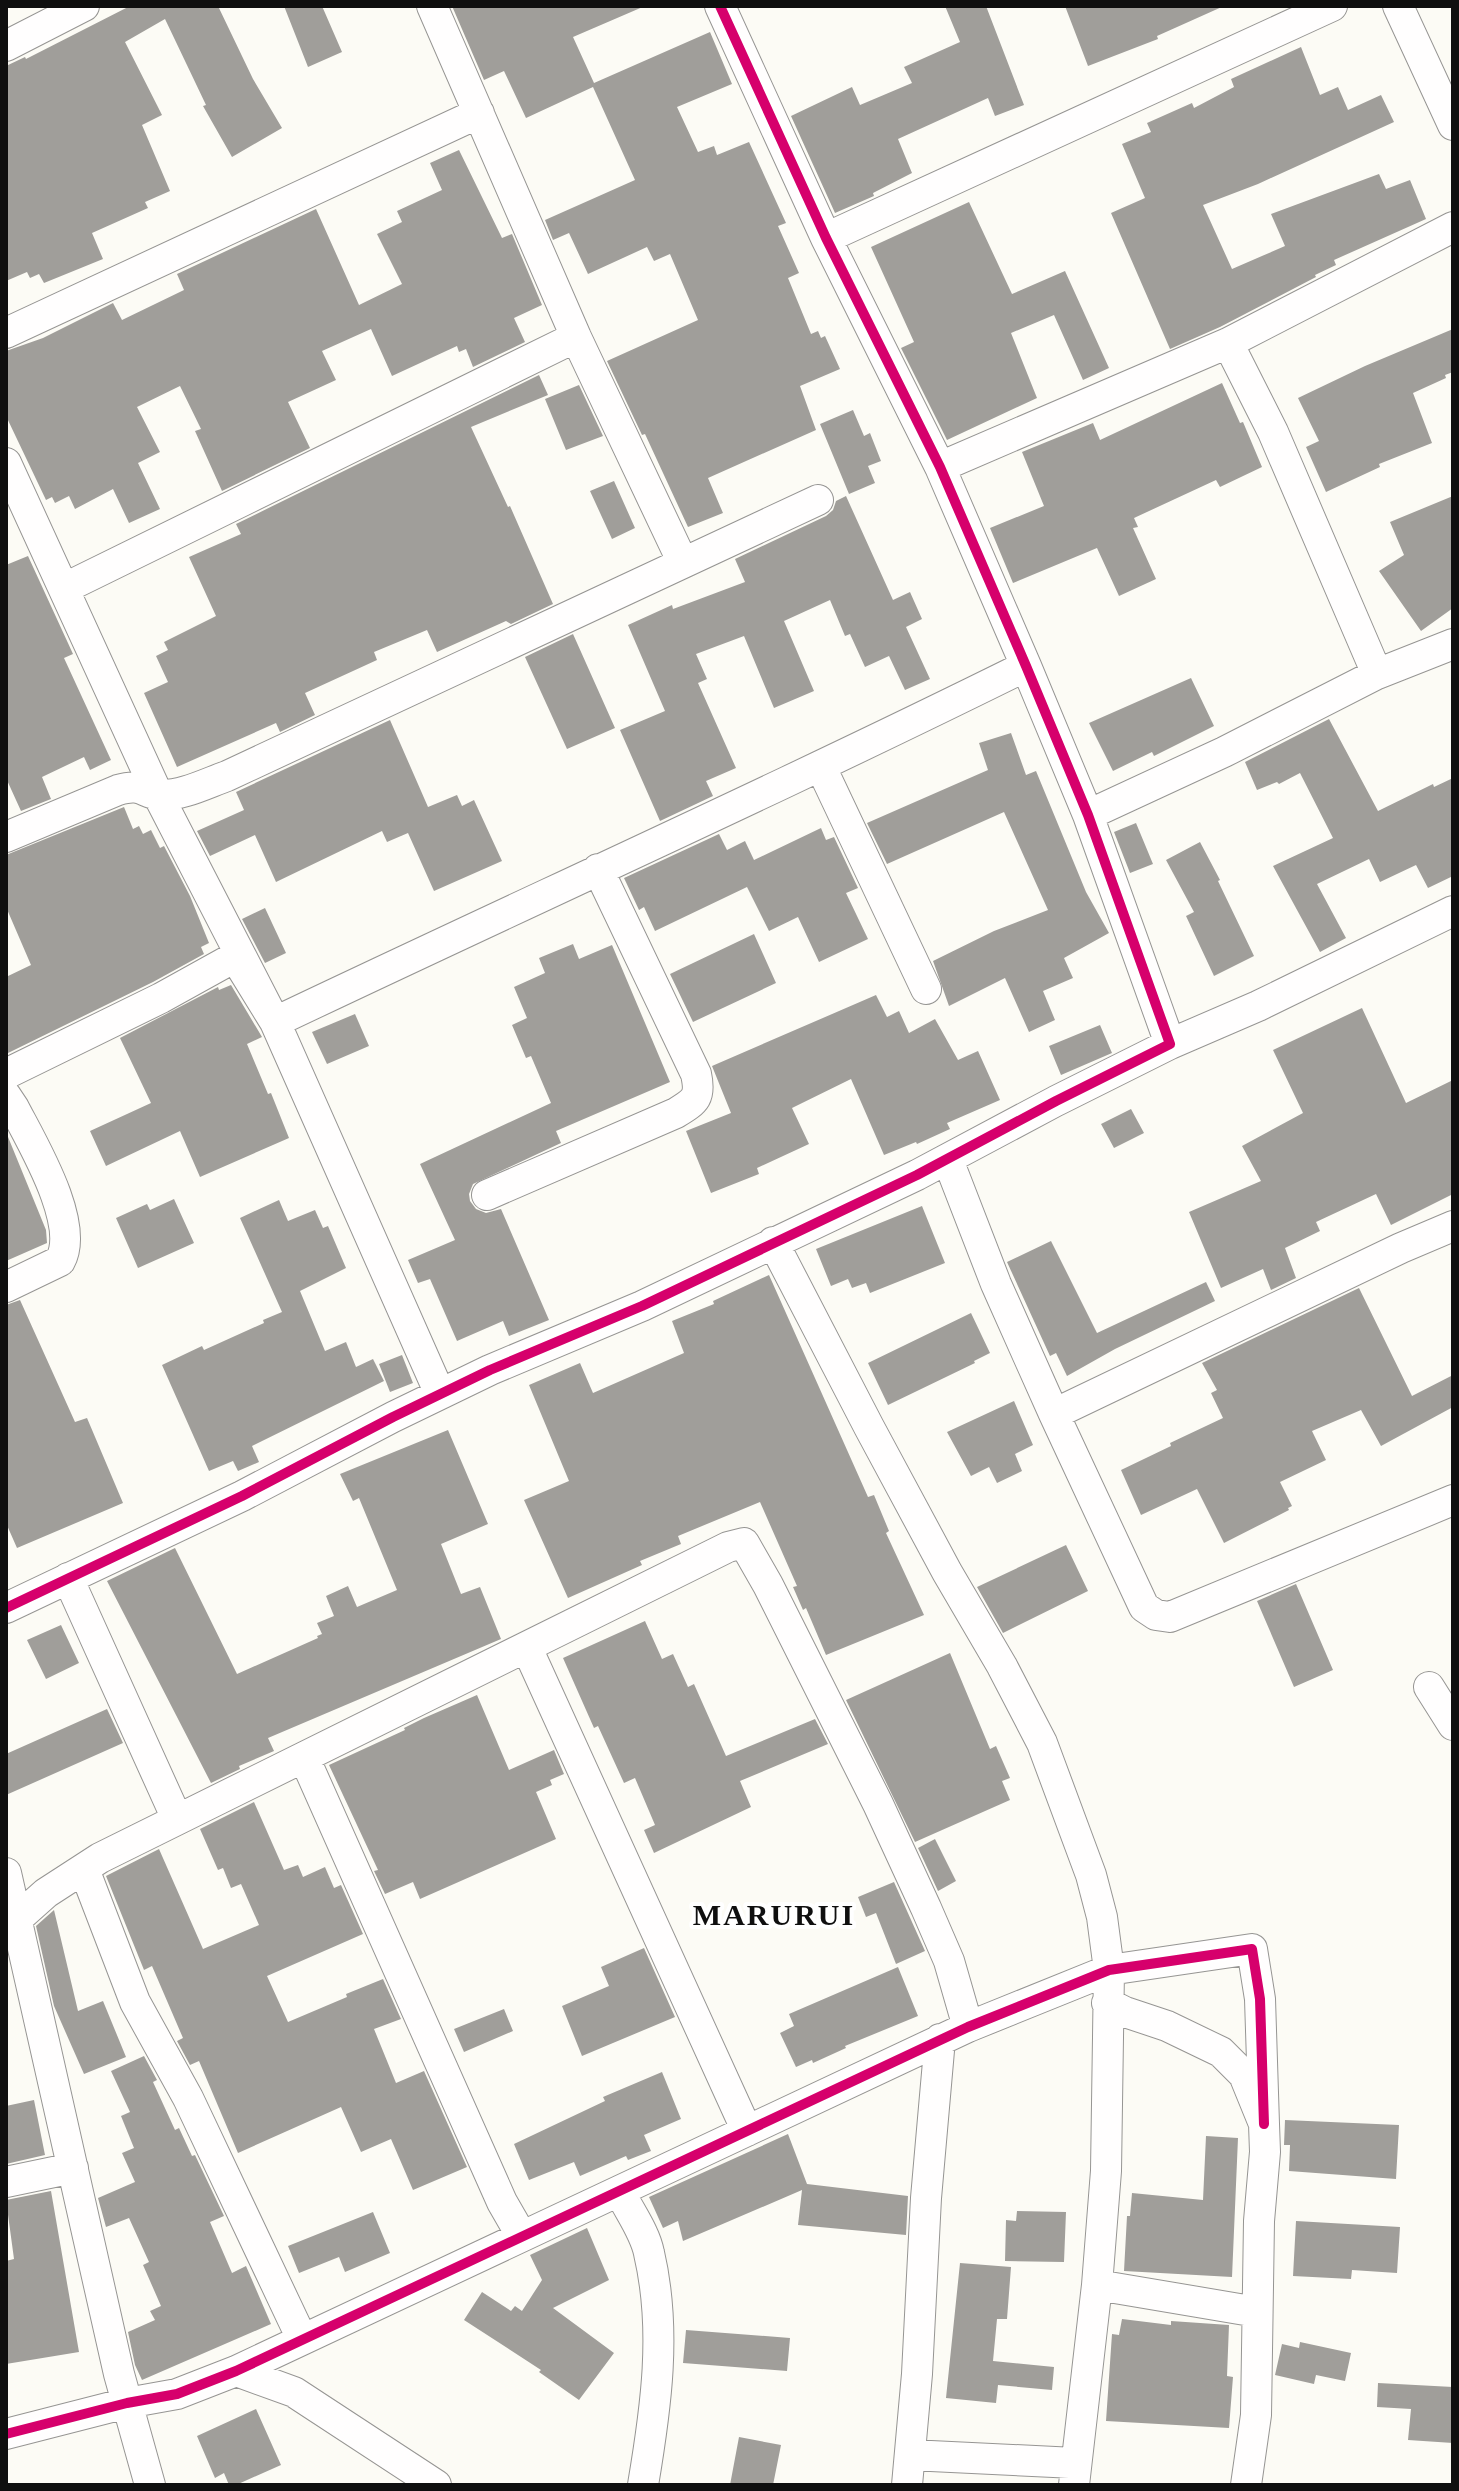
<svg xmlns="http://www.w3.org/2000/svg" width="1459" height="2491" font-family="Georgia,serif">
<rect width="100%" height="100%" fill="#fcfbf5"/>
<path fill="#a09e9a" d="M130,6H218L253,79L282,128L232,157L203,106L206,105L165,19L125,42L162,115L142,125L170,191L145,202L148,208L92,233L103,259L44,283L39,274L30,278L27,272L6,281V66L25,57L26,59Z
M284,6H322L342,52L308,67Z
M452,6H645L573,37L594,83L710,32L732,84L677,107L698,152L714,146L717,155L749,142L786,223L778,226L799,273L788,278L811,334L818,331L821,338L825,336L840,369L800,386L816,430L708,478L723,513L688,527L645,434L642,435L607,361L698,320L670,254L654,261L647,247L588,274L569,233L553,240L545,220L635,180L593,87L526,118L504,71L484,80Z
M945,6H986L1024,105L995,116L988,98L898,139L912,173L873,193L874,196L835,213L791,116L852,87L860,105L912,83L904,67L960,42Z
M1065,6H1224L1157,36L1158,39L1088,66Z
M1301,47L1320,95L1338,87L1348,110L1381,95L1394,122L1258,184L1203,205L1232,269L1285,246L1271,214L1379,174L1386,189L1410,180L1426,219L1334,260L1336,265L1315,275L1316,277L1220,327L1170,349L1111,213L1145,198L1122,144L1151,132L1147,123L1192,103L1194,108L1234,87L1231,79Z
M459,150L502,238L512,234L542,305L514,318L525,342L473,367L466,349L459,352L457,346L392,376L371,329L322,351L336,380L288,402L310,448L222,491L195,431L201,429L180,386L137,407L160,452L138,463L160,509L129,523L113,489L75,509L69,496L55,503L52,497L46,500L6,416V351L43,338L113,303L122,320L184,290L177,274L316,209L359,305L402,284L377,234L402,222L397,211L442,190L430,163Z
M969,202L1012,294L1065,271L1109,368L1083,380L1054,315L1011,333L1037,398L947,440L901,348L914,342L871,247Z
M1453,329V372L1445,375L1446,378L1413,393L1432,443L1379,464L1380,467L1326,492L1306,447L1319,441L1298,398L1365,366Z
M539,375L548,395L471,427L508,507L510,506L553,604L511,624L506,621L437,652L427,630L374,652L377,660L305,693L315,715L280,732L276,723L177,767L144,693L168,682L156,656L168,650L164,642L216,616L189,557L241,534L236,524Z
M1222,383L1240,423L1243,422L1262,467L1220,487L1216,480L1134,518L1138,527L1133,528L1156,579L1119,596L1097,548L1013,583L990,528L1044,506L1022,452L1093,423L1100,440Z
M579,385L603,436L566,450L545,399Z
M853,410L864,436L870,433L881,461L868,466L875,483L849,494L820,424Z
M614,481L635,528L612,539L590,491Z
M846,496L893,600L910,592L922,619L906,627L930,679L905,690L889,656L865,667L850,634L845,636L830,600L784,621L814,691L774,708L744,636L696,654L707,679L698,683L736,768L706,781L713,796L660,821L620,730L665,711L628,625L672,605L673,609L745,582L735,559L826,516L833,510L836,501Z
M1453,496V608L1421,631L1379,571L1404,555L1390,522Z
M28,556L73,654L64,658L111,760L90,770L84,757L42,777L51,799L21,811L6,778V565Z
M573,634L615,728L567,749L525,657Z
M1191,678L1214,726L1154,756L1152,752L1113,771L1089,723Z
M1329,719L1378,811L1433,784L1434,787L1453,778V876L1428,888L1416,865L1380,882L1369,859L1317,884L1346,938L1320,952L1273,866L1333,838L1300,773L1279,784L1277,782L1257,790L1245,762Z
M390,720L428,807L457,795L462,806L474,800L502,861L434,891L408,833L387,842L382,831L276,882L255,835L210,856L197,831L244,810L236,792Z
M1011,733L1026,775L1036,771L1086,892L1109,933L1064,958L1073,978L1043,991L1055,1020L1029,1032L1005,978L949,1006L933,961L994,931L1048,910L1004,812L887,864L867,823L988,770L979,743Z
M124,807L133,829L139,826L143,834L151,830L160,848L164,846L190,896L209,943L201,947L204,954L153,982L6,1054V977L31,965L6,907V855Z
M1136,823L1153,864L1130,873L1114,832Z
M821,828L826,840L834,837L858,888L846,893L868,939L819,962L798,917L769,931L747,887L655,931L644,907L639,910L624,878L719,834L727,850L745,841L754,860Z
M1200,842L1220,880L1218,881L1254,956L1214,976L1186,916L1194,912L1166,860Z
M265,908L286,953L265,963L242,919Z
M754,934L776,983L693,1022L670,974Z
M573,944L579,959L612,945L670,1082L556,1131L561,1143L473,1184L469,1194L470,1201L476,1209L486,1213L501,1209L549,1320L509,1336L503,1321L457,1341L430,1279L418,1283L408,1260L455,1240L420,1164L551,1103L531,1056L526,1058L512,1025L527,1018L514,987L545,973L539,958Z
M231,985L262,1037L247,1044L268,1094L271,1093L289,1138L200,1177L180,1131L106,1166L90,1131L151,1103L120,1038L218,987L219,990Z
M876,995L887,1017L899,1011L909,1033L935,1019L958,1060L978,1051L1000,1100L947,1123L950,1129L917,1144L916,1142L884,1155L851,1079L792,1108L809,1144L757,1168L759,1174L711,1193L686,1131L731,1113L712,1066Z
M1362,1008L1406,1103L1453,1080V1194L1391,1225L1376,1194L1316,1222L1320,1231L1285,1248L1296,1278L1271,1290L1263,1269L1221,1288L1189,1212L1261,1181L1242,1146L1303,1113L1273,1050Z
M355,1014L369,1046L327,1064L312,1032Z
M1100,1025L1112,1053L1061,1075L1049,1046Z
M1131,1109L1144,1133L1114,1148L1101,1124Z
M6,1132L46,1230L47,1243L6,1261Z
M174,1199L194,1243L138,1268L116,1218L147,1204L150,1210Z
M279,1200L288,1221L315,1210L323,1228L328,1226L346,1268L300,1291L325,1351L346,1342L356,1367L373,1359L384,1381L252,1446L259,1462L238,1471L233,1461L209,1471L162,1365L202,1346L204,1350L264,1323L263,1320L282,1312L240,1218Z
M922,1206L945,1263L870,1293L866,1283L852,1288L848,1279L831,1286L816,1249Z
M1051,1241L1097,1333L1206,1282L1215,1301L1115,1349L1067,1376L1056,1353L1050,1356L1007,1262Z
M769,1275L868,1497L874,1495L889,1531L886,1533L924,1615L826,1655L806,1608L803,1610L793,1587L797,1586L760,1502L678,1536L681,1544L640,1561L642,1565L568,1598L524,1500L569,1481L529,1385L580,1363L593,1393L684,1353L672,1321L714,1304L713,1301Z
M1359,1288L1412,1396L1453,1375V1407L1381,1446L1361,1410L1312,1431L1326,1460L1280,1482L1292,1506L1288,1508L1289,1510L1224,1543L1197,1489L1141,1515L1121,1470L1171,1446L1170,1443L1223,1418L1211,1393L1217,1390L1202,1363Z
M20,1300L75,1422L87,1418L123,1503L17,1548L6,1523V1305Z
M971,1313L990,1353L974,1361L975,1363L888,1405L868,1363Z
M402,1355L413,1383L390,1392L379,1364Z
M1014,1401L1033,1445L1015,1454L1022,1471L997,1483L989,1467L971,1476L947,1432Z
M448,1430L488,1524L441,1544L461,1594L480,1587L501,1639L268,1738L274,1751L239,1766L240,1769L211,1783L107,1581L175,1548L237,1674L318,1638L317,1636L322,1634L317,1623L334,1616L326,1596L348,1586L357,1607L397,1590L359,1498L353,1501L340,1474Z
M1066,1545L1088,1591L1003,1633L977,1587Z
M1296,1584L1333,1670L1294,1687L1257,1601Z
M645,1621L662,1659L673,1654L688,1687L694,1684L726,1756L815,1719L828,1744L740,1781L751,1807L654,1853L644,1830L655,1825L635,1778L624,1783L598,1726L594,1728L563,1658Z
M61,1625L79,1663L46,1679L27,1640Z
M950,1653L990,1749L996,1746L1010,1778L1002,1781L1010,1800L915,1842L846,1700Z
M477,1695L509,1770L554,1750L564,1774L550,1780L552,1785L536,1792L556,1839L420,1899L413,1882L385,1894L374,1871L378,1870L329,1765L405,1730L404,1728L424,1718Z
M107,1709L123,1743L6,1795V1754Z
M254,1802L284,1870L298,1865L303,1877L325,1867L334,1888L341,1885L363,1934L267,1976L288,2022L347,1997L346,1994L383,1979L401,2019L374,2029L396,2083L424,2071L467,2167L413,2190L391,2139L361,2152L341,2107L238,2153L199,2061L190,2065L177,2041L183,2038L152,1966L144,1970L106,1876L159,1849L203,1949L259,1925L241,1884L231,1888L223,1868L218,1870L200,1829Z
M935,1839L956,1881L938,1891L918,1848Z
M894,1882L925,1951L896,1964L876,1913L866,1917L858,1897Z
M54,1910L78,2011L103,2001L126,2057L84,2074L54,2006L36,1926Z
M644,1948L675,2017L582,2056L562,2006L609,1986L601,1967Z
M898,1967L918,2016L845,2046L846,2048L813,2063L812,2060L796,2067L780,2033L794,2026L789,2014Z
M504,2009L513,2031L464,2052L454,2029Z
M144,2056L157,2080L153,2082L175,2130L179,2128L192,2156L195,2155L224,2216L210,2222L232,2273L246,2266L271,2324L142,2380L135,2365L128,2332L155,2320L150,2311L161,2306L143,2265L149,2262L129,2218L106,2227L98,2198L135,2182L122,2153L134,2148L121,2116L130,2112L111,2071Z
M662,2072L681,2119L644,2135L651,2151L628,2160L626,2156L580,2176L574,2162L529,2180L514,2144L605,2101L603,2097Z
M34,2100L45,2155L6,2164V2106Z
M1285,2120L1399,2125L1396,2179L1289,2171L1290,2145H1284Z
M788,2134L807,2184L908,2196L906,2235L798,2225L802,2190L683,2241L678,2221L663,2228L649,2197Z
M1206,2136L1238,2138L1232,2277L1124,2271L1127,2216H1130L1132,2193L1203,2200Z
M51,2191L79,2352L6,2364V2261L14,2259L6,2200Z
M1017,2211L1066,2212L1064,2262L1005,2261L1006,2220L1016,2221Z
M373,2212L390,2253L345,2272L339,2257L299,2273L288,2246Z
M1296,2221L1400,2227L1397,2273L1352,2270L1351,2279L1293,2276Z
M587,2228L609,2280L553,2308L614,2353L579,2400L539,2372L541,2370L464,2320L482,2292L511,2311L515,2306L522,2311L542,2280L530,2255Z
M960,2263L1011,2267L1007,2319H997L993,2361L1054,2367L1052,2390L998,2385L996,2403L946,2398Z
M1122,2319L1171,2325V2321L1229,2325L1227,2376L1233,2377L1229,2428L1106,2421L1112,2334L1119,2335Z
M686,2330L790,2338L787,2371L683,2363Z
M1300,2342L1351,2353L1345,2381L1316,2375L1314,2384L1275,2375L1282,2344L1299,2348Z
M1378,2383L1453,2387V2443L1408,2440L1411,2409L1377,2407Z
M256,2409L281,2465L236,2485H229L224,2473L215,2478L197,2436Z
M739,2437L781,2445L773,2485H730Z"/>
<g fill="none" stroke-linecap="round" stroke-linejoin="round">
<defs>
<path id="minor" d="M432,6L576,337L683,563
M1398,6L1453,125
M6,46L84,6
M826,238L1332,6
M6,333L479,113
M6,463L158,795L275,1022L440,1394
M940,467L1228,343L1453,227
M65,588L576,337
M1377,674L1453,644
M821,767L926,989
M1088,815L1224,752L1377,674L1273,432L1228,343
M6,837L118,790C143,783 142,793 160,795C182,796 207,783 227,776L818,500
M1170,1044L1258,1006L1453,911
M6,1074L161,998L235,957L275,1022C525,903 778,789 1026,666
M6,1096L14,1108C32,1143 81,1224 60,1261L6,1287
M948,1160L996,1284L1054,1414L1401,1248L1453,1226
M487,1195L676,1113C696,1101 701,1097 696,1074L598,869
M773,1242L869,1427L947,1572L1002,1666L1042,1743L1091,1875L1102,1917L1109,1970L1106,2171L1097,2285L1074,2485
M1054,1414L1144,1607L1156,1615L1170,1617L1453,1500
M68,1578L177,1819
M6,1608L242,1496L393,1417L490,1370L642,1306L917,1175L1056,1101L1170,1044L1088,815L1026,666L940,467L826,238L720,6
M527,1648L747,2131
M1429,1687L1453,1725
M304,1757L502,2202L521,2235
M84,1869L135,2002L188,2098L302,2339
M6,1873L119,2374L150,2485
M6,1923L18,1918L46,1893L100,1858L728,1547L744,1543L768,1585L878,1804L926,1908L949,1961L968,2027
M1107,2003L1125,2012L1167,2026L1221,2052L1244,2075L1264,2124L1265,2152L1259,2221L1256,2415L1246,2485
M6,2182L73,2168
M620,2192C629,2211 645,2232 649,2253C667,2330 656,2408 643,2485
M1097,2285L1257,2312
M236,2371L294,2392L436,2485
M6,2434L127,2403L177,2394L236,2371L968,2027L1109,1970L1252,1949L1260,1999L1264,2124
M910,2455L1075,2463
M907,2485L917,2374L926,2198L940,2039"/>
</defs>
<use href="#minor" stroke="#969593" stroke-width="32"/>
<use href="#minor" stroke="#fffefe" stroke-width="30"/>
<defs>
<path id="cycleway" d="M6,1608L242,1496L393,1417L490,1370L642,1306L917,1175L1056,1101L1170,1044L1088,815L1026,666L940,467L826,238L720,6
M6,2434L127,2403L177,2394L236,2371L968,2027L1109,1970L1252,1949L1260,1999L1264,2124"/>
</defs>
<use href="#cycleway" stroke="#fff" stroke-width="15"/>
<use href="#cycleway" stroke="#d6006c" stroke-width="10"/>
</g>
<g text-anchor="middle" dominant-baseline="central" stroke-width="8" stroke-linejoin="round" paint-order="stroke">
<g font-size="30" font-weight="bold" letter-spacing="2" fill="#0f0f0f" stroke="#fff">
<text x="774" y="1914">MARURUI</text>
</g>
</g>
<rect width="1459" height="2491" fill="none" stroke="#0f0f0f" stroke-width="16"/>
</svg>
